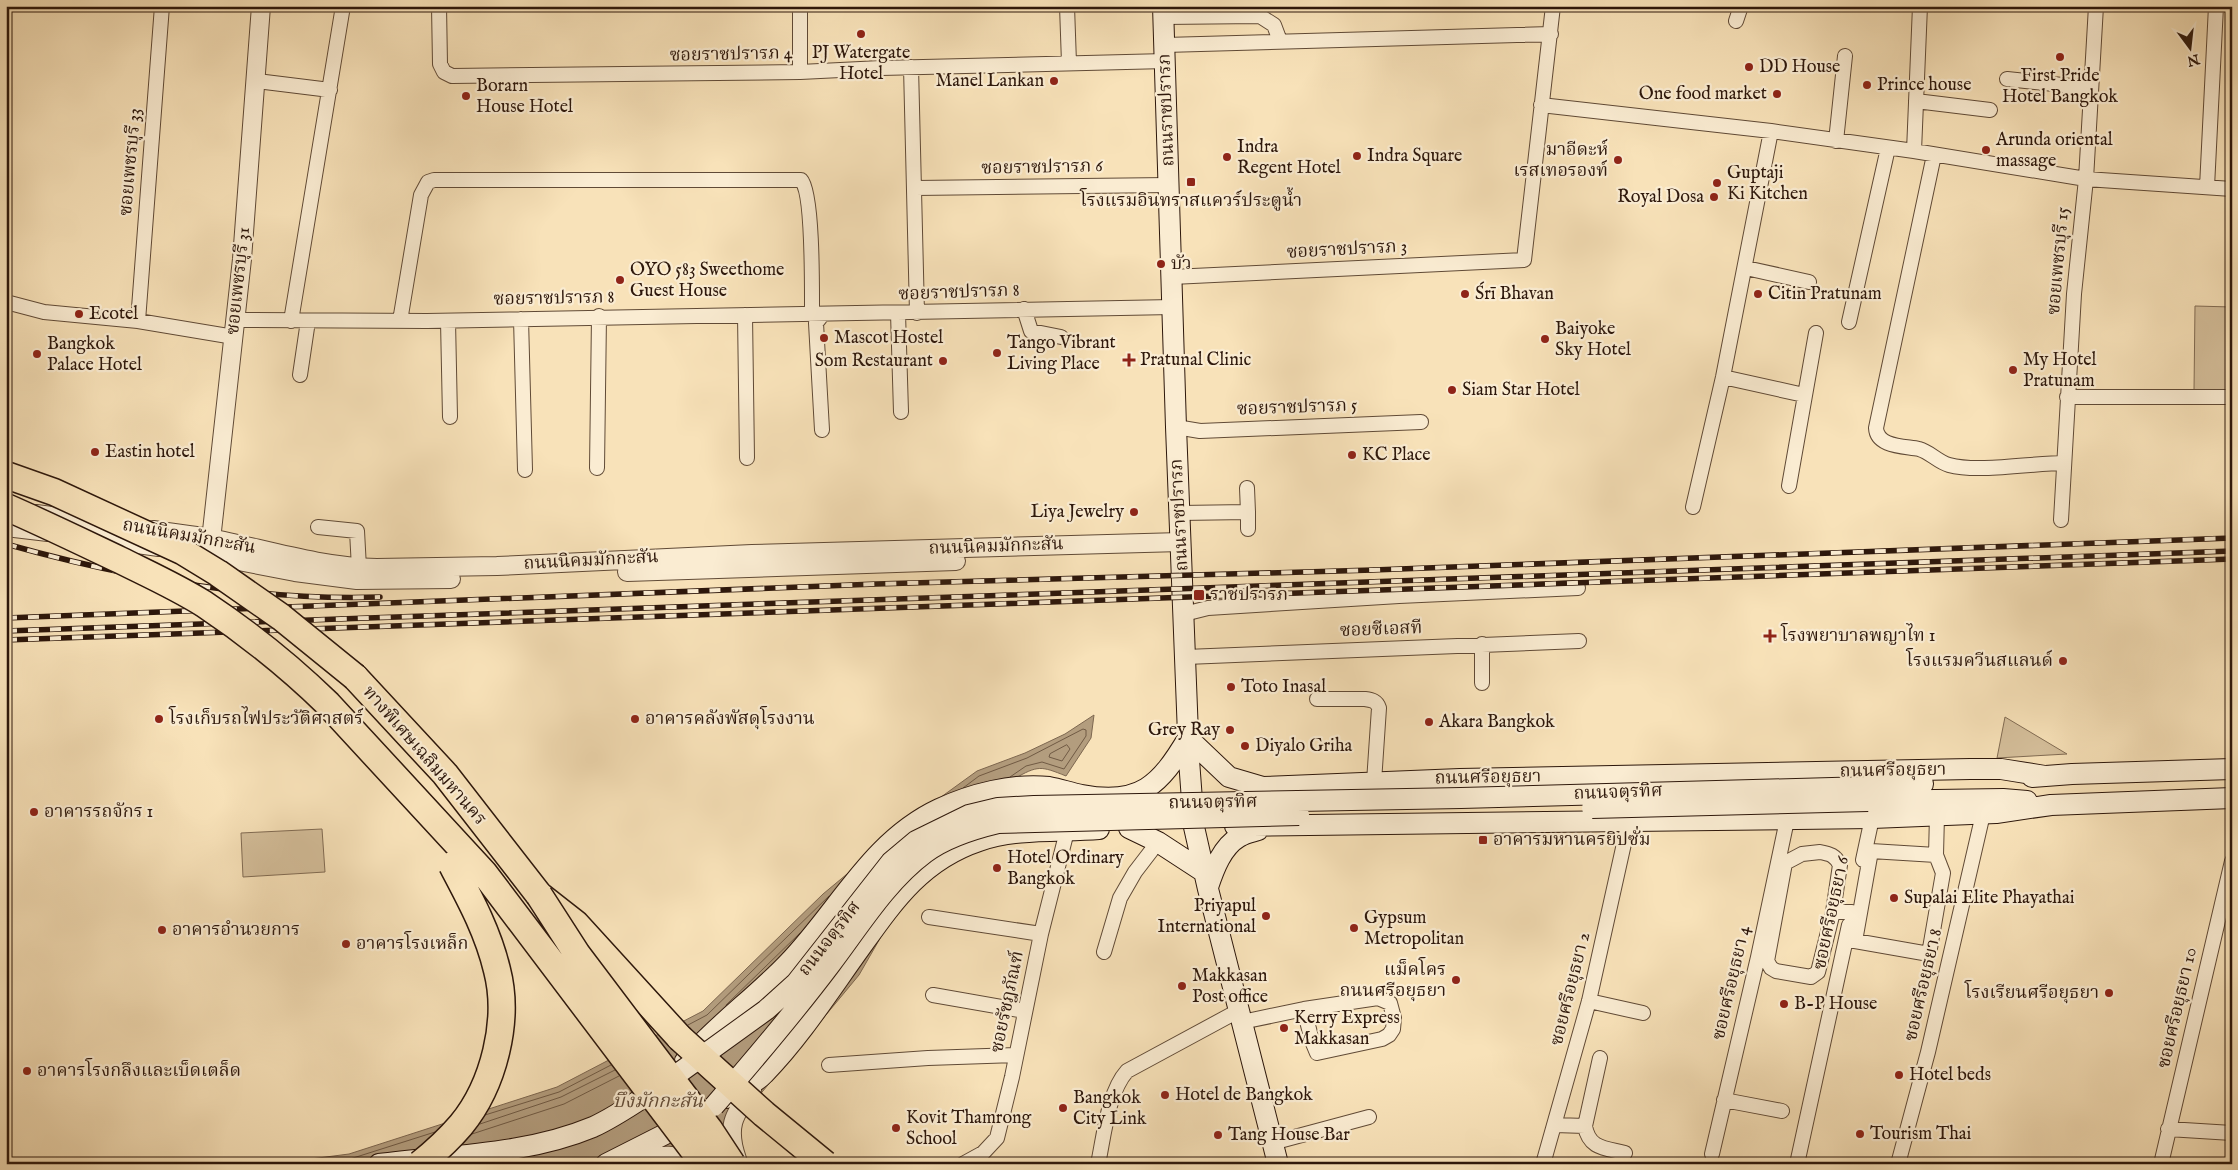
<svg xmlns="http://www.w3.org/2000/svg" width="2238" height="1170" font-family="'IM FELL English','Noto Serif Thai',serif">
<rect width="100%" height="100%" fill="#f8e2b9"/>
<filter id="stains"><feTurbulence type="fractalNoise" baseFrequency=".004" numOctaves="4"/><feColorMatrix values="0 0 0 0 .2 0 0 0 0 .09 0 0 0 0 .02 0 0 0 .5 -.17"/></filter>
<radialGradient id="worn" r=".72"><stop offset=".6" stop-color="#630" stop-opacity="0"/><stop offset="1" stop-color="#630" stop-opacity=".3"/></radialGradient>
<path fill="#d5bf9b" stroke="#816b53" d="M2195,306L2232,307V391L2194,390Z
M2005,717L2067,754L1997,758Z
M322,829L325,872L243,877L241,833Z"/>
<path fill="#b39d7e" stroke="#7d6750" d="M1094,715L1091,738L1066,776C1041,766 1038,765 1014,779L909,888L859,975L729,1132L671,1164H272L349,1154L557,1087L703,1011L823,894L930,805L977,771L1025,753L1065,734Z"/>
<g fill="none" stroke-linecap="round" stroke-linejoin="round">
<path stroke="#705a44" stroke-width="1" d="M1067,745L1070,749L1062,761L1049,757L1050,754Z
M963,788L979,776L1027,758L1083,729L1086,730V736L1064,769L1042,762L1026,766L1010,777
M726,1005L800,933
M688,1025L707,1015L829,896
M485,1115L559,1092L611,1065
M480,1124L561,1097L615,1070
M472,1134L564,1104L619,1076
M312,1164L350,1159L435,1132"/>
<defs>
<path id="minor" d="M439,6L440,64L444,72L452,76L800,72L881,68L1166,61
M800,6V72
M1067,6L1069,63
M1163,17L1260,16L1274,25L1280,41
M1736,21L1741,6
M1165,45L1551,34
M911,67L917,313
M2007,79L2091,88
M257,81L330,90
M1916,101L1990,110
M1541,105L1771,131L1914,151L2086,179L2232,189
M1836,141L1845,56
M1914,151L1920,6
M1934,155L1876,428C1877,447 1904,446 1919,449C1930,452 1938,462 1949,465C1978,473 2033,463 2064,463
M2207,187L2216,6
M915,188L1169,185
M1746,268L1809,282
M1172,277L1524,260L1553,6
M6,302L44,312L138,321L234,337
M1024,309L1031,331L1061,337
M898,313L901,412
M820,314V318L816,323L822,430
M745,315L747,458
M521,319L525,470
M236,320L427,321L1173,307
M138,321L162,6
M291,321L343,6
M400,321L421,195L428,182L434,180H801C813,192 812,293 812,314
M448,321L450,417
M1849,322L1888,148
M300,375L308,321
M1723,377L1804,395
M2067,397H2232
M1176,427L1200,431L1421,422
M597,468L599,316
M1789,486L1816,333
M1247,488L1248,512
M1693,507L1723,377L1771,131
M1180,513L1248,512V529
M2061,520L2074,294L2086,179L2096,6
M318,527L357,531L359,568
M1184,614L1208,608L1399,596L1578,588
M1186,657L1579,641
M1482,683V644
M1317,699H1365C1372,700 1377,701 1379,708L1374,782
M1820,852C1830,854 1835,855 1840,865L1833,912L1818,972L1811,977L1776,971L1771,968L1767,961L1785,863L1802,854Z
M1936,855L1871,851L1855,941L1929,954L1943,873L1936,855L1937,815
M1863,860L1872,818
M1833,912H1852
M929,917L1041,934
M1104,952L1120,898L1135,872L1158,842
M933,995L1025,1011
M1589,1001L1643,1013
M1242,1022L1304,1009L1378,998L1390,1003L1394,1018L1393,1029L1389,1035L1382,1039L1317,1053L1312,1041L1304,1009
M829,1065L928,1058L1016,1055
M1724,1100L1782,1111
M1555,1125L1585,1126C1589,1149 1605,1148 1625,1153
M1585,1126L1600,1058
M2168,1129L2232,1133
M1272,1143L1369,1117
M1712,1154L1758,957L1787,820
M963,1164L983,1153L997,1138L1012,1077L1041,934L1067,831
M1098,1164C1104,1136 1108,1092 1127,1071L1238,1011
M1543,1164L1589,1001L1629,821
M1797,1164L1849,925
M1898,1164L1928,1052L1983,814
M2161,1164L2232,861"/>
<path id="tertiary" d="M36,514L107,523
M6,527L48,532
M153,530C172,533 191,535 210,538C265,549 320,567 377,568L497,566L752,554L1181,542
M86,537L159,547
M210,549L242,259L261,6
M192,552L295,572L357,580L451,579
M627,572L956,561
M737,1159C726,1128 733,1115 752,1090
M618,1164C642,1161 674,1147 695,1164"/>
<path id="secondary" d="M1163,6L1176,427L1189,760L1194,827L1208,889L1278,1164
M1188,738L1229,777L1263,787L1460,779L1970,769H2001L2045,776
M2032,777L2072,774L2232,769
M1868,787L1923,784
M1868,801L2003,799L2027,801
M1235,826L1872,818L1996,813L2051,805L2232,798
M1129,828L1158,842L1204,872
M1208,887C1214,869 1222,847 1239,837C1245,833 1252,832 1258,830
M685,1061C716,1025 756,997 789,962C839,910 871,841 939,809C971,794 1013,783 1049,787C1060,789 1071,793 1082,795C1140,806 1160,785 1188,738
M726,1098C738,1091 755,1084 764,1074C801,1036 830,990 861,947C894,901 922,860 979,841C1016,828 1060,832 1099,829
M379,1164C450,1155 526,1155 593,1127C617,1116 639,1100 661,1086
M606,1164L689,1122"/>
<path id="motorway" d="M355,677L445,774L539,895L576,924L680,1038"/>
</defs>
<use href="#minor" stroke="#604a36" stroke-width="16"/>
<use href="#tertiary" stroke="#604a36" stroke-width="20"/>
<use href="#secondary" stroke="#2d170b" stroke-width="22"/>
<use href="#motorway" stroke="#2d170b" stroke-width="29"/>
<use href="#minor" stroke="#faecd2" stroke-width="14"/>
<use href="#tertiary" stroke="#faecd2" stroke-width="18"/>
<use href="#secondary" stroke="#faecd2" stroke-width="20"/>
<use href="#motorway" stroke="#f8e2b9" stroke-width="26"/>
<defs>
<path id="rail" d="M6,544C127,578 254,601 380,597
M6,618L876,584L1373,570L2232,538
M6,631L2232,551
M6,640L2232,559"/>
</defs>
<use href="#rail" stroke="#2d170b" stroke-width="5.5"/>
<use href="#rail" stroke="#faecd2" stroke-width="4" stroke-dasharray="11" stroke-linecap="butt"/>
<defs>
<path id="secondary-bridge" d="M1592,808L1868,801
M665,1083L766,1010L796,983L891,862L916,841L969,815L998,808L1034,806L1461,798L1868,787
M714,1106C754,1060 793,1014 830,965C859,927 886,882 925,853C946,837 973,829 998,823L1299,815"/>
<path id="motorway-bridge" d="M6,475L54,492L182,551L218,573L281,617L355,677
M6,507C45,524 82,542 120,560C148,574 177,587 204,604C249,634 290,667 328,704L484,873L704,1164
M539,895L577,954L709,1129L732,1164
M680,1038L764,1114L825,1164
M420,1164C435,1152 449,1139 461,1125C494,1085 510,1020 497,970C488,932 470,899 452,865"/>
</defs>
<use href="#secondary-bridge" stroke="#2d170b" stroke-width="22" stroke-linecap="butt"/>
<use href="#motorway-bridge" stroke="#2d170b" stroke-width="29" stroke-linecap="butt"/>
<use href="#secondary-bridge" stroke="#faecd2" stroke-width="20"/>
<use href="#motorway-bridge" stroke="#f8e2b9" stroke-width="26"/>
</g>
<g fill="#8f2418" stroke="#faecd2" stroke-width="2">
<circle cx="861" cy="34" r="5"/>
<circle cx="2060" cy="57" r="5"/>
<circle cx="1749" cy="67" r="5"/>
<circle cx="1054" cy="81" r="5"/>
<circle cx="1867" cy="85" r="5"/>
<circle cx="1777" cy="94" r="5"/>
<circle cx="466" cy="96" r="5"/>
<circle cx="1986" cy="150" r="5"/>
<circle cx="1357" cy="156" r="5"/>
<circle cx="1227" cy="157" r="5"/>
<circle cx="1618" cy="160" r="5"/>
<rect x="1186" y="177" width="10" height="10" rx="2.5"/>
<circle cx="1717" cy="183" r="5"/>
<circle cx="1714" cy="197" r="5"/>
<circle cx="1161" cy="264" r="5"/>
<circle cx="620" cy="280" r="5"/>
<circle cx="1465" cy="294" r="5"/>
<circle cx="1758" cy="294" r="5"/>
<circle cx="79" cy="314" r="5"/>
<circle cx="824" cy="338" r="5"/>
<circle cx="1545" cy="339" r="5"/>
<circle cx="997" cy="353" r="5"/>
<circle cx="37" cy="354" r="5"/>
<path d="M1126.5 352.5h5v5h5v5h-5v5h-5v-5h-5v-5h5z"/>
<circle cx="943" cy="361" r="5"/>
<circle cx="2013" cy="370" r="5"/>
<circle cx="1452" cy="390" r="5"/>
<circle cx="95" cy="452" r="5"/>
<circle cx="1352" cy="455" r="5"/>
<circle cx="1134" cy="512" r="5"/>
<rect x="1193" y="589" width="12" height="12" rx="2.5"/>
<path d="M1767.5 628.5h5v5h5v5h-5v5h-5v-5h-5v-5h5z"/>
<circle cx="2063" cy="661" r="5"/>
<circle cx="1231" cy="687" r="5"/>
<circle cx="159" cy="719" r="5"/>
<circle cx="635" cy="719" r="5"/>
<circle cx="1429" cy="722" r="5"/>
<circle cx="1230" cy="730" r="5"/>
<circle cx="1245" cy="746" r="5"/>
<circle cx="34" cy="812" r="5"/>
<rect x="1478" y="835" width="10" height="10" rx="2.5"/>
<circle cx="997" cy="868" r="5"/>
<circle cx="1894" cy="898" r="5"/>
<circle cx="1266" cy="916" r="5"/>
<circle cx="1354" cy="928" r="5"/>
<circle cx="162" cy="930" r="5"/>
<circle cx="346" cy="944" r="5"/>
<circle cx="1456" cy="980" r="5"/>
<circle cx="1182" cy="986" r="5"/>
<circle cx="2109" cy="993" r="5"/>
<circle cx="1784" cy="1004" r="5"/>
<circle cx="1284" cy="1028" r="5"/>
<circle cx="27" cy="1071" r="5"/>
<circle cx="1899" cy="1075" r="5"/>
<circle cx="1165" cy="1095" r="5"/>
<circle cx="1063" cy="1108" r="5"/>
<circle cx="896" cy="1128" r="5"/>
<circle cx="1860" cy="1134" r="5"/>
<circle cx="1218" cy="1135" r="5"/>
</g>
<g text-anchor="middle" dominant-baseline="central" stroke-width="4.5" stroke-linejoin="round" paint-order="stroke">
<g font-size="18" fill="#2d170b" stroke="#faecd2" text-anchor="start">
<text x="861" y="53" text-anchor="middle">PJ Watergate<tspan x="861" dy="21">Hotel</tspan></text>
<text x="1759" y="67">DD House</text>
<text x="2060" y="76" text-anchor="middle">First Pride<tspan x="2060" dy="21">Hotel Bangkok</tspan></text>
<text x="1044" y="81" text-anchor="end">Manel Lankan</text>
<text x="1877" y="85">Prince house</text>
<text x="476" y="86">Borarn<tspan x="476" dy="21">House Hotel</tspan></text>
<text x="1767" y="94" text-anchor="end">One food market</text>
<text x="1996" y="140">Arunda oriental<tspan x="1996" dy="21">massage</tspan></text>
<text x="1237" y="147">Indra<tspan x="1237" dy="21">Regent Hotel</tspan></text>
<text x="1608" y="150" text-anchor="end">มาอีดะห์<tspan x="1608" dy="21">เรสเทอรองท์</tspan></text>
<text x="1367" y="156">Indra Square</text>
<text x="1727" y="173">Guptaji<tspan x="1727" dy="21">Ki Kitchen</tspan></text>
<text x="1704" y="197" text-anchor="end">Royal Dosa</text>
<text x="1191" y="201" text-anchor="middle">โรงแรมอินทราสแควร์ประตูน้ำ</text>
<text x="1171" y="264">บัว</text>
<text x="630" y="270">OYO 583 Sweethome<tspan x="630" dy="21">Guest House</tspan></text>
<text x="1475" y="294">Śrī Bhavan</text>
<text x="1768" y="294">Citin Pratunam</text>
<text x="89" y="314">Ecotel</text>
<text x="1555" y="329">Baiyoke<tspan x="1555" dy="21">Sky Hotel</tspan></text>
<text x="834" y="338">Mascot Hostel</text>
<text x="1007" y="343">Tango Vibrant<tspan x="1007" dy="21">Living Place</tspan></text>
<text x="47" y="344">Bangkok<tspan x="47" dy="21">Palace Hotel</tspan></text>
<text x="1140" y="360">Pratunal Clinic</text>
<text x="2023" y="360">My Hotel<tspan x="2023" dy="21">Pratunam</tspan></text>
<text x="933" y="361" text-anchor="end">Som Restaurant</text>
<text x="1462" y="390">Siam Star Hotel</text>
<text x="105" y="452">Eastin hotel</text>
<text x="1362" y="455">KC Place</text>
<text x="1124" y="512" text-anchor="end">Liya Jewelry</text>
<text x="1210" y="595">ราชปรารภ</text>
<text x="1781" y="636">โรงพยาบาลพญาไท 1</text>
<text x="2053" y="661" text-anchor="end">โรงแรมควีนสแลนด์</text>
<text x="1241" y="687">Toto Inasal</text>
<text x="169" y="719">โรงเก็บรถไฟประวัติศาสตร์</text>
<text x="645" y="719">อาคารคลังพัสดุโรงงาน</text>
<text x="1439" y="722">Akara Bangkok</text>
<text x="1220" y="730" text-anchor="end">Grey Ray</text>
<text x="1255" y="746">Diyalo Griha</text>
<text x="44" y="812">อาคารรถจักร 1</text>
<text x="1493" y="840">อาคารมหานครยิปซั่ม</text>
<text x="1007" y="858">Hotel Ordinary<tspan x="1007" dy="21">Bangkok</tspan></text>
<text x="1904" y="898">Supalai Elite Phayathai</text>
<text x="1256" y="906" text-anchor="end">Priyapul<tspan x="1256" dy="21">International</tspan></text>
<text x="1364" y="918">Gypsum<tspan x="1364" dy="21">Metropolitan</tspan></text>
<text x="172" y="930">อาคารอำนวยการ</text>
<text x="356" y="944">อาคารโรงเหล็ก</text>
<text x="1446" y="970" text-anchor="end">แม็คโคร<tspan x="1446" dy="21">ถนนศรีอยุธยา</tspan></text>
<text x="1192" y="976">Makkasan<tspan x="1192" dy="21">Post office</tspan></text>
<text x="2099" y="993" text-anchor="end">โรงเรียนศรีอยุธยา</text>
<text x="1794" y="1004">B-P House</text>
<text x="1294" y="1018">Kerry Express<tspan x="1294" dy="21">Makkasan</tspan></text>
<text x="37" y="1071">อาคารโรงกลึงและเบ็ดเตล็ด</text>
<text x="1909" y="1075">Hotel beds</text>
<text x="1175" y="1095">Hotel de Bangkok</text>
<text x="1073" y="1098">Bangkok<tspan x="1073" dy="21">City Link</tspan></text>
<text x="906" y="1118">Kovit Thamrong<tspan x="906" dy="21">School</tspan></text>
<text x="1870" y="1134">Tourism Thai</text>
<text x="1228" y="1135">Tang House Bar</text>
</g>
<g font-size="18" fill="#2d170b" stroke="#faecd2">
<text transform="translate(731 55) rotate(-1)">ซอยราชปรารภ 4</text>
<text transform="translate(1167 110) rotate(-92)">ถนนราชปรารภ</text>
<text transform="translate(131 162) rotate(-85)">ซอยเพชรบุรี 33</text>
<text transform="translate(1042 168) rotate(-1)">ซอยราชปรารภ 6</text>
<text transform="translate(1347 250) rotate(-3)">ซอยราชปรารภ 3</text>
<text transform="translate(2059 261) rotate(-85)">ซอยเพชรบุรี 15</text>
<text transform="translate(239 281) rotate(-84)">ซอยเพชรบุรี 31</text>
<text transform="translate(959 293) rotate(-2)">ซอยราชปรารภ 8</text>
<text transform="translate(554 299) rotate(-1)">ซอยราชปรารภ 8</text>
<text transform="translate(1297 408) rotate(-2)">ซอยราชปรารภ 5</text>
<text transform="translate(1180 515) rotate(-93)">ถนนราชปรารภ</text>
<text transform="translate(189 537) rotate(10)">ถนนนิคมมักกะสัน</text>
<text transform="translate(996 547) rotate(-2)">ถนนนิคมมักกะสัน</text>
<text transform="translate(591 561) rotate(-3)">ถนนนิคมมักกะสัน</text>
<text transform="translate(1381 630) rotate(-2)">ซอยซีเอสที</text>
<text transform="translate(424 756) rotate(49)">ทางพิเศษเฉลิมมหานคร</text>
<text transform="translate(1893 771) rotate(-1)">ถนนศรีอยุธยา</text>
<text transform="translate(1488 778) rotate(-1)">ถนนศรีอยุธยา</text>
<text transform="translate(1618 793) rotate(-2)">ถนนจตุรทิศ</text>
<text transform="translate(1213 803) rotate(-1)">ถนนจตุรทิศ</text>
<text transform="translate(1832 913) rotate(-78)">ซอยศรีอยุธยา 6</text>
<text transform="translate(830 939) rotate(-52)">ถนนจตุรทิศ</text>
<text transform="translate(1732 983) rotate(-77)">ซอยศรีอยุธยา 4</text>
<text transform="translate(1924 985) rotate(-77)">ซอยศรีอยุธยา 8</text>
<text transform="translate(1571 989) rotate(-76)">ซอยศรีอยุธยา 2</text>
<text transform="translate(1008 1002) rotate(-78)">ซอยรัชฎภัณฑ์</text>
<text transform="translate(2178 1008) rotate(-77)">ซอยศรีอยุธยา 10</text>
</g>
<g font-size="19" font-style="italic" fill="#634d39" stroke="#faecd2">
<text x="658" y="1102">บึงมักกะสัน</text>
</g>
</g>
<rect width="2238" height="1170" fill="none" stroke="#f8e2b9" stroke-width="25"/>
<rect x="8" y="8" width="2223" height="1155" fill="none" stroke="#2d170b" stroke-width="2.5"/>
<rect x="12" y="12" width="2213" height="1145" fill="none" stroke="#2d170b"/>
<g transform="translate(2190 48) rotate(165)" stroke="#faecd2" stroke-width="4" paint-order="stroke">
<path d="M0-4L9 19L0 12L-9 19Z" fill="#2d170b"/>
<text y="-8" font-size="14" font-weight="bold" text-anchor="middle" fill="#2d170b">N</text>
</g>
<rect width="100%" height="100%" filter="url(#stains)"/>
<rect width="100%" height="100%" fill="url(#worn)"/>
</svg>
